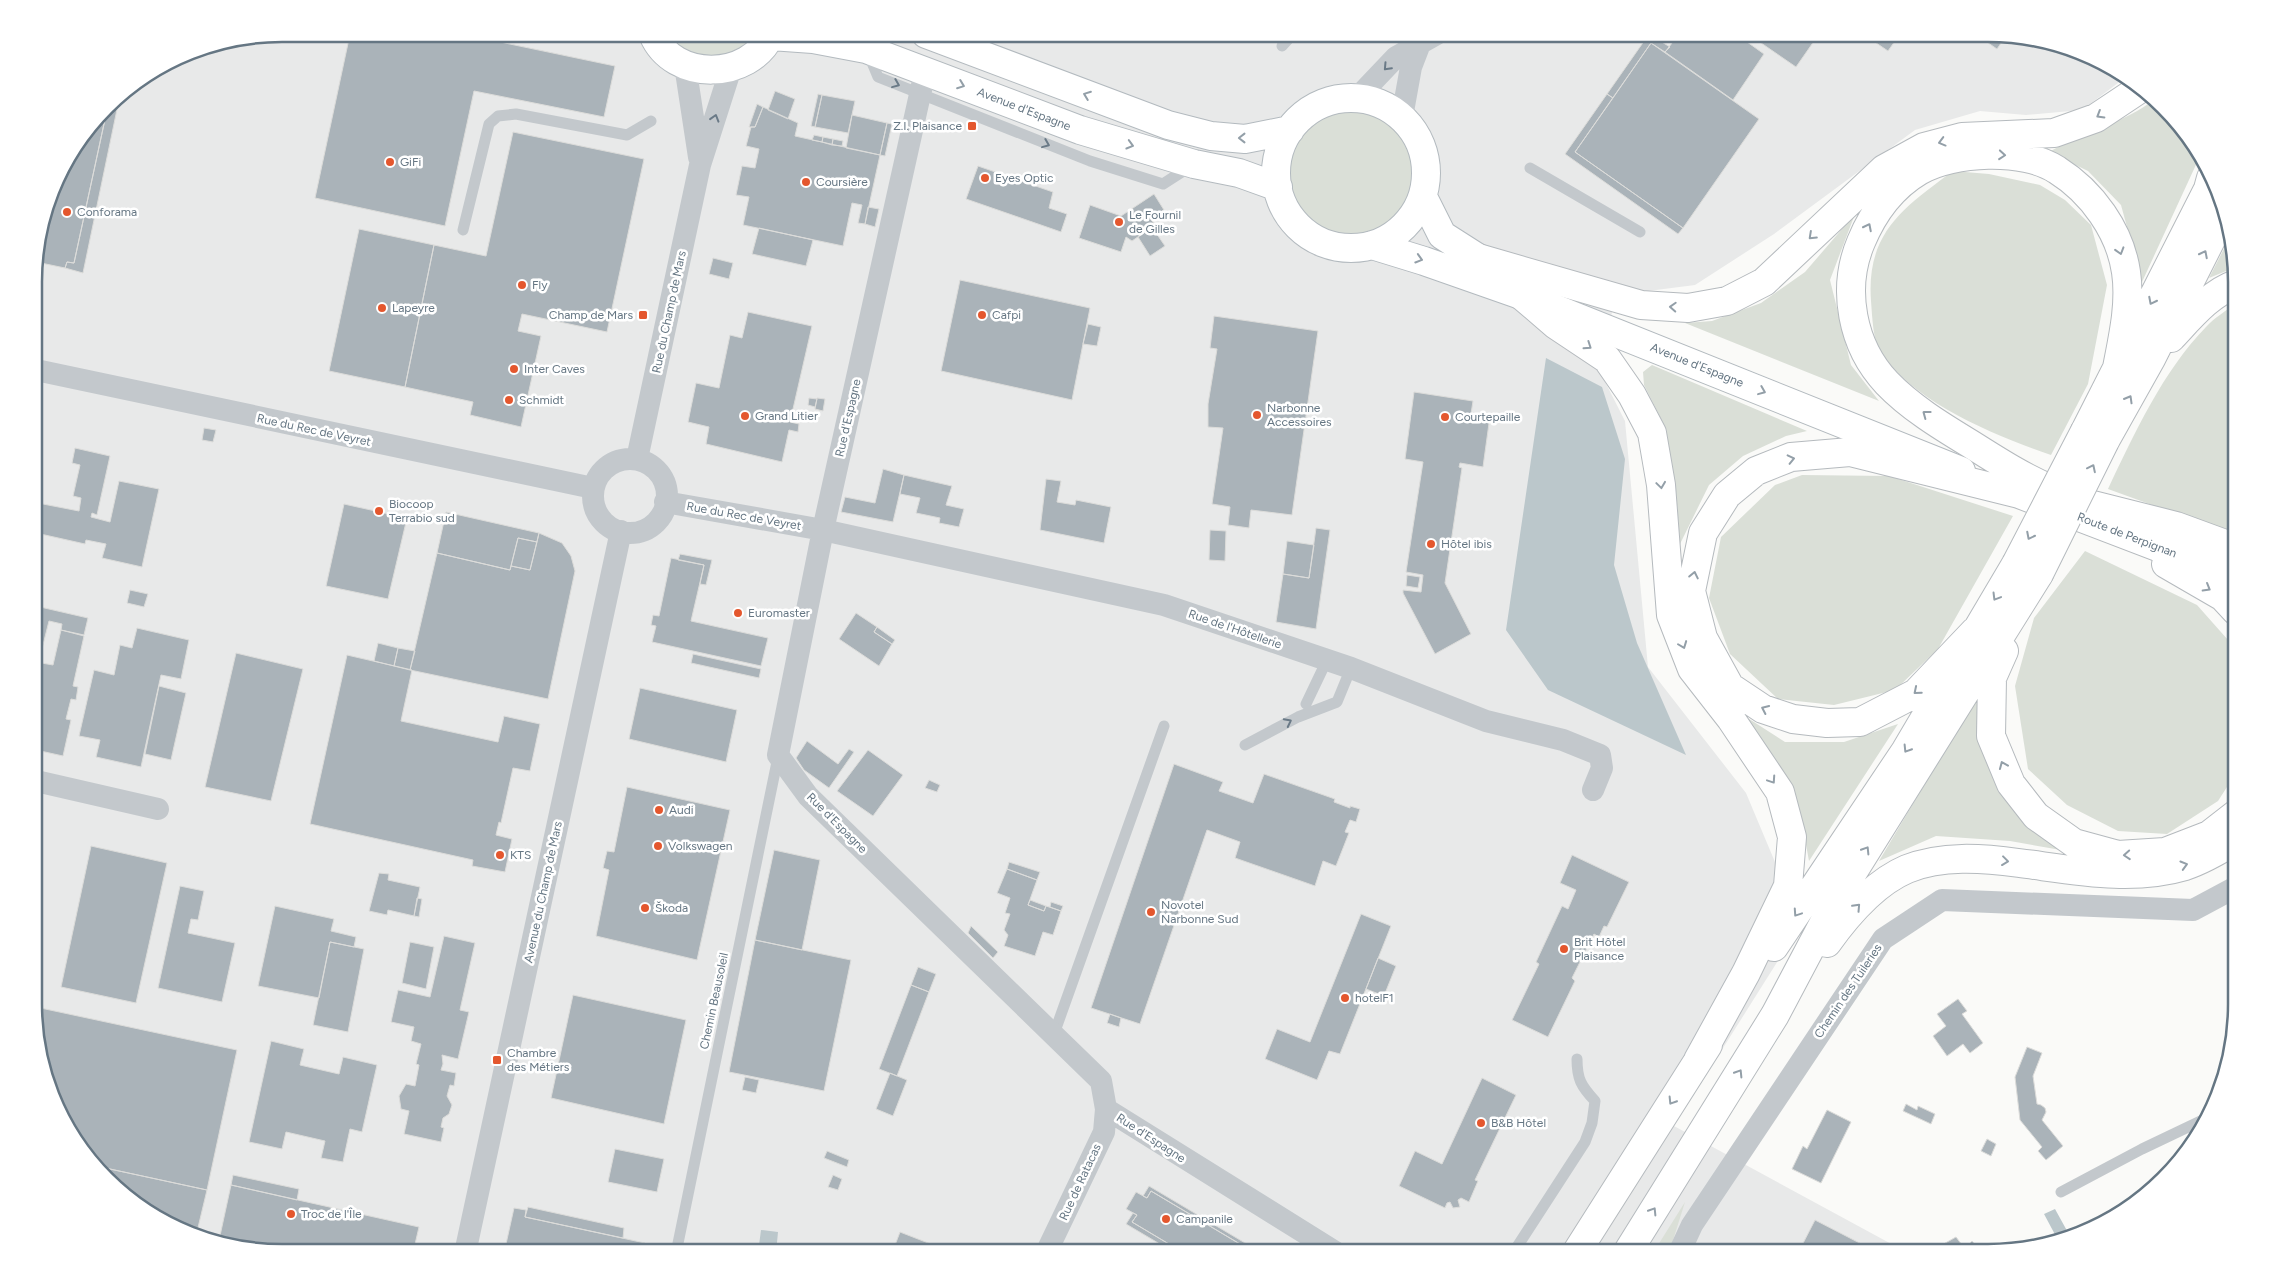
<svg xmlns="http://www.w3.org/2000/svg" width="2270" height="1287" font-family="Figtree,sans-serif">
<rect width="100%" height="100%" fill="#fafaf8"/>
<path fill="#e8e9e9" d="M283,34H1987L2052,42L2111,67L2126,77L2082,110L2026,115L1980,111L1915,130L1774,234L1695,285L1617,295L1597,366L1625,421L1648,667L1746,793L1801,924L1674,1126L1908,1253H283L218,1245L159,1220L118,1191L76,1143L53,1099L36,1036V251L60,172L118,96L188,53Z"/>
<path fill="#dadfd7" d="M667,34H755C729,65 694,64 667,34Z
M2155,99L2194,145L2200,156L2142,282L2121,205L2088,171L2049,152C2083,133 2124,123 2155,99Z
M1289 174a62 62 0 1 1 124 0a62 62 0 1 1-124 0Z
M1953,171L1989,174L2040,185L2065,200L2091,225L2107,285L2088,384L2051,455C1994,435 1911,402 1879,349C1873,339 1872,313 1871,301C1866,233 1903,208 1953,171Z
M1855,214L1830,280L1851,365L1879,401L1685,323L1712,321L1761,303L1805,272Z
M2230,237L2236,267L2209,278Z
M2236,303V532L2199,522L2108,489C2134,434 2163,371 2206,327C2214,318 2226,311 2236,303Z
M1652,365L1807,431L1786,436L1743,456L1709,485L1680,544L1676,491L1666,429L1644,385L1643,372Z
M1802,475L1889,476L2013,516L1938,649L1895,690L1834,705L1778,699L1730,654L1709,598L1721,537L1775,485Z
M2085,551L2197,605L2236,649V773L2218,801L2167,834L2118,831L2067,805L2028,769L2015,686L2034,618Z
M1977,696L1982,728L2078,853L2010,841L1936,836L1879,861Z
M1743,715L1785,742H1844L1898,724L1809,861L1799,807L1777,762Z
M1685,1202L1669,1253H1653Z"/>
<path fill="#bbc7cb" d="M1546,358L1602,387L1625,459L1614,565L1637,643L1686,755L1548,690L1506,630Z
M2055,1209L2071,1238L2059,1242L2044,1214Z
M761,1230L778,1232L776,1253H758Z"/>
<path fill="#aab3b9" stroke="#dcdcda" d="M350,34H462L615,66L604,117L474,91L445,226L315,198Z
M1649,34L1670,47L1665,52L1651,43L1613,98L1607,94Z
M1679,34H1736L1764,54L1733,100L1665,52Z
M1748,34H1819L1796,67Z
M1863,34H1900L1888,51Z
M1975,34H1987L2006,36L1997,49Z
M1651,43L1759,119L1683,228L1575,152Z
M775,91L795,99L788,119L768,110Z
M818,94L822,95L815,127L811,126Z
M1607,94L1613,98L1575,152L1683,228L1678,234L1565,154Z
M120,95L83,273L65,268L67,262L74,263L107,110Z
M822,95L855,101L848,133L815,127Z
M757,104L763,107L755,127H749Z
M763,107L798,123L795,136L880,155L865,224L858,223L862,205L852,203L843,246L743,225L749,197L736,195L742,166L755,168L759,149L746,146L751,127H755Z
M107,110L74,263L67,262L65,268L36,262V251L60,172Z
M852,115L887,123L880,155L846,148Z
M887,123L892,124L885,156L880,155Z
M513,132L644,159L607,332L522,314L518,331L541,336L521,427L470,415L473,402L405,387L434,245L486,256Z
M814,135L823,137L822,142L812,140Z
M823,137L833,139L832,145L822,142Z
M833,139L843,141L842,146L832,145Z
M978,166L1053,192L1049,208L1067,214L1061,232L966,199Z
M1154,194L1164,210L1150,218L1155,225L1132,241L1126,237L1121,252L1079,238L1090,205L1121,216Z
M868,207L879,209L875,227L865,224Z
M1152,227L1165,246L1150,256L1138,237Z
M759,228L813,240L806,266L752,254Z
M359,229L434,245L405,387L329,371Z
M713,258L733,263L729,279L709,274Z
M960,280L1090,308L1072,400L941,371Z
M748,312L812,326L790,422L799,424L798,432L789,430L782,462L706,444L709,427L688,422L696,383L719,388L730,335L742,338Z
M1214,316L1318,331L1292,515L1251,510L1249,528L1228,525L1230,507L1212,504L1223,428L1208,427V404L1217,349L1210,348Z
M1088,324L1101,327L1097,346L1083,344Z
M1414,392L1473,401L1471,414L1490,416L1483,467L1460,463L1459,467L1462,468L1445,583L1471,634L1435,654L1403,593V590L1421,592L1423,575L1406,572L1423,462L1405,459Z
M809,398L817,399L815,407L808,405Z
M817,398L825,399L823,411L815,409Z
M204,428L216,430L213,442L202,440Z
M75,448L110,456L97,515L92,513L91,517L110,522L119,481L159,489L142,567L102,558L106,544L86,540L85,544L36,533L38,503L79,511L81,498L73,496L80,465L72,463Z
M883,469L904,475L893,522L841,512L845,497L875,503Z
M904,475L952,486L946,505L964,509L959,527L939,523L940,518L916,513L920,498L900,494Z
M1046,479L1061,481L1057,502L1075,505L1076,500L1111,507L1104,543L1040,530Z
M344,504L407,518L388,599L326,586Z
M446,512L539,533L537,542L518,538L510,570L437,553Z
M1316,528L1330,530L1316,629L1276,622L1283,574L1309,578Z
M1210,530L1226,531L1225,561L1209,560Z
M539,533L562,543L571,556L575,571L548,699L410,670L437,553L510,570L511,566L530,570Z
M518,538L537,542L530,570L511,566Z
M1287,541L1314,545L1309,578L1283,574Z
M680,554L712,560L706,585L700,584L704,565L678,560Z
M671,558L704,565L691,621L768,638L761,666L652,642L656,626L651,625L653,615L659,616Z
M1407,575L1420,577L1418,588L1406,586Z
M130,590L148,594L144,607L127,603Z
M36,606L88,618L84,635L61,630L62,624L49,621L42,649L36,648Z
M856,613L877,627L874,632L892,644L879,666L839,639Z
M877,627L895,640L892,644L874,632Z
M137,628L189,640L181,679L161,675L141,767L96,757L100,740L79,736L94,670L114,675L120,645L132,648Z
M61,630L84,636L73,686L78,687L76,700L71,699L66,719L71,720L63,756L36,750V662L53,665Z
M378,643L398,648L394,666L374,661Z
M398,648L415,651L410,670L394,666Z
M236,653L303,669L271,801L205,787Z
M693,654L761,669L759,678L691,663Z
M347,655L412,670L401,721L498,742L504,716L540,724L530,771L513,768L501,823L499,822L496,835L512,839L505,872L472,866L473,860L310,824Z
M159,686L186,693L171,760L145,754Z
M640,688L737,710L726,762L629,739Z
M807,741L838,764L849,749L854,752L829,788L804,770L796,758Z
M868,750L903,775L873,816L837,791Z
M1174,764L1223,782L1219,791L1253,803L1264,774L1335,799L1334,802L1350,808V806L1360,809L1356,822L1350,820L1345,832L1349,833L1336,866L1323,861L1315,886L1235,858L1240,842L1207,830L1140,1024L1091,1008Z
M929,780L940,785L937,792L925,788Z
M627,787L730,810L697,960L596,936L609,870L603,868L607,851L614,852Z
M91,846L167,863L136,1003L61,987Z
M774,850L820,860L802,950L755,940Z
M1572,855L1629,882L1607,927L1604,926L1599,937L1594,934L1572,978L1575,981L1548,1037L1512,1020L1539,964L1536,962L1562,906L1568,909L1576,890L1560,883Z
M1009,862L1040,872L1037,880L1007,869Z
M1007,869L1037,880L1028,905L1044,911L1046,906L1061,911L1053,935L1043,932L1035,956L1004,946L1008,935L1004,930L1010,914L1005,913L1010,898L997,893Z
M379,873L389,874L388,880L420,887L414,916L388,910L387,915L369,911Z
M180,886L204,891L198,920L191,919L188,933L235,943L222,1002L158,988Z
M417,898L422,899L419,917L414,916Z
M1030,900L1046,906L1044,911L1028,905Z
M1051,902L1063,906L1061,911L1050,907Z
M275,906L334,919L331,931L356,937L354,947L330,942L319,998L258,986Z
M1361,914L1391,926L1340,1054L1329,1051L1317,1080L1265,1059L1277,1029L1310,1042Z
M971,926L998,952L993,958L968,933Z
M444,936L475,943L460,1010L469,1012L458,1059L442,1055L443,1064L441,1070L456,1073L454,1086L450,1085L447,1096L452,1105L449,1114L443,1118L441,1127L444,1128L441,1142L404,1134L409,1111L401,1109L399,1096L406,1084L415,1086L419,1065L416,1064L421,1044L411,1041L414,1027L391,1022L398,990L430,997Z
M755,940L851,960L824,1091L729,1072Z
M330,942L364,949L348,1032L313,1025Z
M410,942L434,947L426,989L402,983Z
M1378,958L1396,966L1384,996L1366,989Z
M918,967L936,974L929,992L911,985Z
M911,985L929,992L897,1076L879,1069Z
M573,995L686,1020L664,1124L551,1098Z
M1958,999L1967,1011L1962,1014L1983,1043L1970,1053L1963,1044L1947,1056L1933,1036L1946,1026L1937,1014Z
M36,1007L237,1050L207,1190L96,1166L76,1143L53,1099L36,1036Z
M1110,1014L1121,1018L1119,1027L1107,1023Z
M271,1041L304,1049L300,1065L339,1074L343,1057L377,1065L362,1132L350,1129L343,1162L321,1158L325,1141L286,1132L282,1149L249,1142Z
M2027,1047L2042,1053L2033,1076L2037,1104L2041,1105L2045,1108L2046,1112L2042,1120L2063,1146L2046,1160L2038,1151L2042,1147L2020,1120L2015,1077Z
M890,1073L907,1080L893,1116L876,1109Z
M745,1077L759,1080L756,1093L742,1090Z
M1482,1078L1516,1095L1475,1180L1478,1181L1469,1202L1461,1198L1458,1200L1460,1207L1453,1208L1450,1202L1447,1203L1445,1208L1399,1186L1415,1151L1442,1164Z
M1906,1104L1917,1110L1918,1106L1935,1114L1931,1124L1903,1111Z
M1827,1110L1851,1122L1821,1183L1792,1169L1803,1146L1807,1149Z
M1987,1139L1996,1144L1991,1156L1981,1151Z
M615,1149L664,1159L657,1192L608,1182Z
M827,1151L849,1160L847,1167L824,1158Z
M96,1166L207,1190L196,1236L159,1220L118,1191Z
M233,1175L299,1189L297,1200L231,1185Z
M833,1175L842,1179L838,1190L828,1187Z
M231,1185L419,1227L413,1253H283L218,1245Z
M1149,1186L1262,1253H1255L1151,1191L1147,1198L1143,1196Z
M1151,1191L1255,1253H1184L1132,1222L1137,1215L1126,1209L1136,1192L1147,1198Z
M528,1207L624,1228L623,1238L525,1217Z
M514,1208L526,1210L525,1217L645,1243L643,1253H504Z
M1133,1213L1137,1215L1132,1222L1184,1253H1175L1126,1224Z
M1815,1220L1879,1253H1798Z
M900,1232L954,1253H892Z
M1956,1237L1968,1253H1935L1933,1250Z
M1972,1241L1983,1253H1968L1964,1249Z
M694,1245L711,1249L710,1253H693Z"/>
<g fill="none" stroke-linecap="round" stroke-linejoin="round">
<defs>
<path id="secondary" d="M653,34C673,82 750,81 771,34
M926,34L1168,125L1211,136L1245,139L1290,130
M771,36L813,39L866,49L1080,130L1194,164L1239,173L1278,187
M1276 173a75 75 0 1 1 150 0a75 75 0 1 1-150 0Z
M1423,197L1442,235L1478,258L1499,266
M1372,245L1424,261L1521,295L1961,471"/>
<path id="primary" d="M1478,258L1641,305L1688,308L1727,301L1764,282L1884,169L1924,147L1962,137L2054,133L2096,118L2141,88
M1521,295L1556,325L1607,359L1632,395L1652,433L1661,485L1671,615L1692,669L1731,719L1780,792L1792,837L1788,886L1746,973L1698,1060
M2171,338C2189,319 2210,293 2236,284
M2085,431L2208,189L2211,178
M2105,441L2151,359L2225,212
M2051,489C2022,477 1996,460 1969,443C1941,426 1910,407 1887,383C1852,346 1841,289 1861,242C1873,213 1892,187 1919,171C1953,151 2024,148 2057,170C2092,192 2120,231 2126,272C2131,305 2122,341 2116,373
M2093,505L2176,526L2236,548
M2166,564L2223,597L2236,611
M1975,631L1916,693L1860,722L1827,723L1793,719L1763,709L1730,687L1703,638L1691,591L1703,533L1727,495L1756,471L1791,457L1850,452L2019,494L2236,577
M2004,651L1992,678L1991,736L2011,784L2036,816L2074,843L2118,855L2165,852L2209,835L2236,814
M1827,943C1847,915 1874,883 1907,869C1942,855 1982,858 2019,863C2074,870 2131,882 2185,866C2203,860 2220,850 2236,840
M1774,947L1906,750L2016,564
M1576,1253L1708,1045
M1627,1253L1775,1015L1838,896L2039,574"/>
</defs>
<use href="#secondary" stroke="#b3babf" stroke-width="30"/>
<use href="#primary" stroke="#b5babe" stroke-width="30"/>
<path stroke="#c3c8cc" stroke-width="11" d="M1282,46L1293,34
M868,53L878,77L1090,161L1163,184L1191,166
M1530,168L1640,232
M463,230L489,124L498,116L516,114L627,135L651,121
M1306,704L1327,660
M1245,745L1298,717L1337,702L1351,668
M1054,1034L1164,726
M2061,1192L2142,1149L2207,1118
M676,1253L778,757
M1513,1253L1585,1142L1592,1123L1595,1101C1581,1086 1577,1079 1577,1059"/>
<path stroke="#c3c8cc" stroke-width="22" d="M685,65L699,157
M925,72L823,530L778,755L808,796L1101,1081L1106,1109L1337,1253
M1357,98L1396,57L1437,34
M1402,117L1411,67L1421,41
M36,370L593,488
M637,459L700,165L731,68
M593 496a37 37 0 1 1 74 0a37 37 0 1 1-74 0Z
M665,502L823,530L1164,605L1351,668L1486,721L1563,740L1600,755L1602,768L1593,790
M36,781L158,809
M465,1253L621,531
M1046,1253L1104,1132L1106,1109
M1679,1253L1692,1225L1883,939L1942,900L2193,910L2236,887"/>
<use href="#secondary" stroke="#fff" stroke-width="28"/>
<use href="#primary" stroke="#fff" stroke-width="28"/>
<defs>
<path id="primary-bridge" d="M2016,564L2085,431
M2039,574L2105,441"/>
</defs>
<use href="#primary-bridge" stroke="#b5babe" stroke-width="30" stroke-linecap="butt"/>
<use href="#primary-bridge" stroke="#fff" stroke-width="28"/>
</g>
<defs><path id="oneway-chevron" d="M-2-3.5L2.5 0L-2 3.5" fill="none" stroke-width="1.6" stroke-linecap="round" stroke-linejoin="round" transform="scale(1.25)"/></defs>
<g stroke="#6a7a87">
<use href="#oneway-chevron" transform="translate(1387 67) rotate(133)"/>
<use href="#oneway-chevron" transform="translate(896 84) rotate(22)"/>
<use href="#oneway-chevron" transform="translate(715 118) rotate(-73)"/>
<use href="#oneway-chevron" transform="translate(1046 144) rotate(22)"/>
<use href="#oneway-chevron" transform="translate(1288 722) rotate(-27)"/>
</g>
<g stroke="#939fa8">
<use href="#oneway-chevron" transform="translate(961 85) rotate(21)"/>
<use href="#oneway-chevron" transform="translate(1087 95) rotate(-159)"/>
<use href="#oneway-chevron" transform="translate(2100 115) rotate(149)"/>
<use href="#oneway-chevron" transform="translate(1242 138) rotate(180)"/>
<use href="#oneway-chevron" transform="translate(1942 142) rotate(165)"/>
<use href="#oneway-chevron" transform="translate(1130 145) rotate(16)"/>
<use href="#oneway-chevron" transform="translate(2002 155) rotate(5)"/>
<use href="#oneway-chevron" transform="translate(1868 227) rotate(-63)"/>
<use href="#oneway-chevron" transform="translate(1812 236) rotate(137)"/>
<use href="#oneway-chevron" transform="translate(2120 251) rotate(73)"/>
<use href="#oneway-chevron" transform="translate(2204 254) rotate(-63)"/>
<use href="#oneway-chevron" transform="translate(1419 259) rotate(17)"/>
<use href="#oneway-chevron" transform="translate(2152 301) rotate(117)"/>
<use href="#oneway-chevron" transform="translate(1673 307) rotate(-177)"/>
<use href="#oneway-chevron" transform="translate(1588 346) rotate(34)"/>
<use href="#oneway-chevron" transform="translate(1762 391) rotate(22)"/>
<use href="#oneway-chevron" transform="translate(2129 399) rotate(-60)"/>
<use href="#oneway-chevron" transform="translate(1926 414) rotate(-143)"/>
<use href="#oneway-chevron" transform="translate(1791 459) rotate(-13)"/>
<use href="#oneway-chevron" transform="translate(2092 468) rotate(-64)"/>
<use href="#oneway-chevron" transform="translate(1661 485) rotate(82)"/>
<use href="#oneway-chevron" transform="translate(2030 536) rotate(117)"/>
<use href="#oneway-chevron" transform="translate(1694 575) rotate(-78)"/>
<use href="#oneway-chevron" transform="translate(2207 588) rotate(30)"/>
<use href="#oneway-chevron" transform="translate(1996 597) rotate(121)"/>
<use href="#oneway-chevron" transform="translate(1683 645) rotate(69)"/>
<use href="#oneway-chevron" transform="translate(1917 691) rotate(140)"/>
<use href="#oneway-chevron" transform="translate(1765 709) rotate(-155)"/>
<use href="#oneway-chevron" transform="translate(1907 749) rotate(122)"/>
<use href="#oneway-chevron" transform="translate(2003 765) rotate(-113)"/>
<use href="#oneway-chevron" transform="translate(1772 780) rotate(56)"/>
<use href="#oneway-chevron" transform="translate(1866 850) rotate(-58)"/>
<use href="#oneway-chevron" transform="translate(2127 855) rotate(176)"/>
<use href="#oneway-chevron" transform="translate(2005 861) rotate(7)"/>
<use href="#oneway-chevron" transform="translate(2184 865) rotate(-16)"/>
<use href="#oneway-chevron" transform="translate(1857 907) rotate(-47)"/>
<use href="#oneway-chevron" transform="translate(1797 913) rotate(124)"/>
<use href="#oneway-chevron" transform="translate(1739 1073) rotate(-58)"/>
<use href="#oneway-chevron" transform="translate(1672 1101) rotate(122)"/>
<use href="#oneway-chevron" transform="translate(1653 1211) rotate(-58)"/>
</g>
<g fill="#e4572e" stroke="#fff" stroke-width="2">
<rect x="967" y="121" width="10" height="10" rx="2.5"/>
<circle cx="390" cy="162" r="5"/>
<circle cx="985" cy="178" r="5"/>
<circle cx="806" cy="182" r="5"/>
<circle cx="67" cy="212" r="5"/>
<circle cx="1119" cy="222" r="5"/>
<circle cx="522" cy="285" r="5"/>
<circle cx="382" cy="308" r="5"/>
<rect x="638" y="310" width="10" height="10" rx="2.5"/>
<circle cx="982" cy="315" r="5"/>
<circle cx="514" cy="369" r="5"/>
<circle cx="509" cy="400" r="5"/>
<circle cx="1257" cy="415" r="5"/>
<circle cx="745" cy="416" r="5"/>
<circle cx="1445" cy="417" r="5"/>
<circle cx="379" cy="511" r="5"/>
<circle cx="1431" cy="544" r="5"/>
<circle cx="738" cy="613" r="5"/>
<circle cx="659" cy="810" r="5"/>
<circle cx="658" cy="846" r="5"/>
<circle cx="500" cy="855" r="5"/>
<circle cx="645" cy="908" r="5"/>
<circle cx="1151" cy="912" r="5"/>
<circle cx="1564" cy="949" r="5"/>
<circle cx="1345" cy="998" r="5"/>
<rect x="492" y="1055" width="10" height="10" rx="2.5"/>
<circle cx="1481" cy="1123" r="5"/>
<circle cx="291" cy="1214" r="5"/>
<circle cx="1166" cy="1219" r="5"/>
</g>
<g text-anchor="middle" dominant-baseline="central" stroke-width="5" stroke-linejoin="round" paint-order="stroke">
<g font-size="12" fill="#657683" stroke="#fff">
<text transform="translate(1024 109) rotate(21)">Avenue d'Espagne</text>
<text transform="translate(669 312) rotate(-78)">Rue du Champ de Mars</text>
<text transform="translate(1697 365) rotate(22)">Avenue d'Espagne</text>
<text transform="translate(848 418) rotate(-77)">Rue d'Espagne</text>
<text transform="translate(314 430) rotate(12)">Rue du Rec de Veyret</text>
<text transform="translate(744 516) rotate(10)">Rue du Rec de Veyret</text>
<text transform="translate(2127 535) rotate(21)">Route de Perpignan</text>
<text transform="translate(1235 629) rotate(19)">Rue de l'Hôtellerie</text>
<text transform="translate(837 823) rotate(45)">Rue d'Espagne</text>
<text transform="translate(543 892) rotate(-78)">Avenue du Champ de Mars</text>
<text transform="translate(1848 991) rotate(-56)">Chemin des Tuileries</text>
<text transform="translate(714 1001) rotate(-78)">Chemin Beausoleil</text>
<text transform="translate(1151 1138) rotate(33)">Rue d'Espagne</text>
<text transform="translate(1080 1182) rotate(-65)">Rue de Ratacas</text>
</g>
<g font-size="12" fill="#657683" stroke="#fff" text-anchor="start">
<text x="962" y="126" text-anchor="end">Z.I. Plaisance</text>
<text x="400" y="162">GiFi</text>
<text x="995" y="178">Eyes Optic</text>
<text x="816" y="182">Coursière</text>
<text x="77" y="212">Conforama</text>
<text x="1129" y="215">Le Fournil<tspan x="1129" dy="14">de Gilles</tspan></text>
<text x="532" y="285">Fly</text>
<text x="392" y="308">Lapeyre</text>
<text x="633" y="315" text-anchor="end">Champ de Mars</text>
<text x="992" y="315">Cafpi</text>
<text x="524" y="369">Inter Caves</text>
<text x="519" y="400">Schmidt</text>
<text x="1267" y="408">Narbonne<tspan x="1267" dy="14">Accessoires</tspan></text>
<text x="755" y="416">Grand Litier</text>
<text x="1455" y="417">Courtepaille</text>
<text x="389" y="504">Biocoop<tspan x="389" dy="14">Terrabio sud</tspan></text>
<text x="1441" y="544">Hôtel ibis</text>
<text x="748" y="613">Euromaster</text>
<text x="669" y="810">Audi</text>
<text x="668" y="846">Volkswagen</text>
<text x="510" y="855">KTS</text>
<text x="1161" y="905">Novotel<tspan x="1161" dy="14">Narbonne Sud</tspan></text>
<text x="655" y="908">Škoda</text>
<text x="1574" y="942">Brit Hôtel<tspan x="1574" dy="14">Plaisance</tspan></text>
<text x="1355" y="998">hotelF1</text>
<text x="507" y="1053">Chambre<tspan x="507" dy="14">des Métiers</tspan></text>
<text x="1491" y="1123">B&amp;B Hôtel</text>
<text x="301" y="1214">Troc de l'Île</text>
<text x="1176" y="1219">Campanile</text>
</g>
</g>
<path d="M0 0H2270V1287H0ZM282 42H1988A240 240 0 0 1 2228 282V1004A240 240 0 0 1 1988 1244H282A240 240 0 0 1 42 1004V282A240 240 0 0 1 282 42Z" fill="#fff" fill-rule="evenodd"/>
<path fill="none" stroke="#657683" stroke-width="2.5" d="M282 42H1988A240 240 0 0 1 2228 282V1004A240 240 0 0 1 1988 1244H282A240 240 0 0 1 42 1004V282A240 240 0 0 1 282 42Z"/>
</svg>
